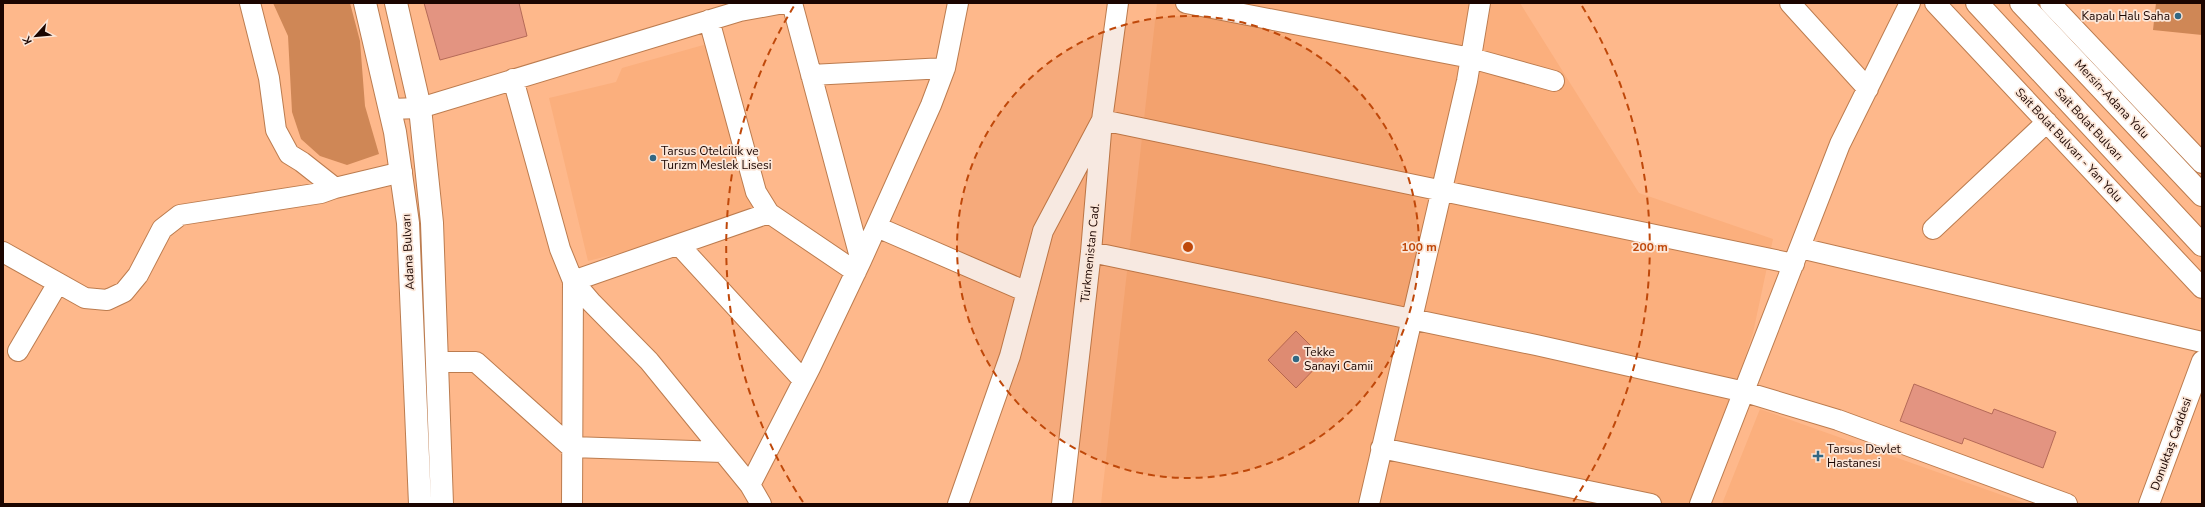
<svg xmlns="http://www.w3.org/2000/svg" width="2205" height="507" font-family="'Nunito Sans',sans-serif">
<rect width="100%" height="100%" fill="#feb88b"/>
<path fill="#fbaf7d" d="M1157,3H1520L1639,193L1773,239L1753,333L1696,504H1101Z
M714,42L757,218L588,261L549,98L616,82L622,68Z
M1760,409L2027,504H1722Z"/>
<path fill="#cf8756" d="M273,3H350L360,41L365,106L379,154L347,165L320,156L301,139L292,112L288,36Z
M2156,3H2202V35L2153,30Z"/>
<path fill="#e39481" stroke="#b56a58" d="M424,3H519L527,36L440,60Z
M1296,331L1324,359L1296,388L1268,360Z
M1914,384L1992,414L1994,409L2056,432L2043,468L1964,438L1962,444L1900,421Z"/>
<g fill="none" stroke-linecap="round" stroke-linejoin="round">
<defs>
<path id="minor" d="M250,3L269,78L276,130L289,154L302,162L335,188
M792,3L861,261
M1186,3L1471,58L1554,81
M1790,3L1868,89
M1935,3L2202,288
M2050,3L2202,163
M709,20L756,192L769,213L856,272
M811,75L945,68
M513,79L560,249L573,281L591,302L649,361L750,485L761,504
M390,109L420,108L740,11L784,3
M877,227L1027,292
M1933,229L2047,122
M679,245L803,380
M1800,248L2202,342
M3,252L85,298L107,300L124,292L138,275L162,229L180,215L321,193L335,188L402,172
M1091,252L1536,345L1745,392L1838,420L2067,504
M18,351L58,283
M438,362H476L571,447L723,452
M1381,448L1651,504
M750,485L810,368L861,261L931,105L945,68L958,3
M572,504L573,281L769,213
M958,504L1010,356L1043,231L1102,120L1794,264
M1062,504L1091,252L1102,120L1118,3
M1369,504L1467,81L1480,3
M1700,504L1840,144L1910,3
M2149,504L2202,361"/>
<path id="major" d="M365,3L395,132L408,223L420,504
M396,3L420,108L432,223L442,504"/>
<path id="highway" d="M1977,3L2202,245
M2021,3L2202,195"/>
</defs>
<use href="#minor" stroke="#bc7c4f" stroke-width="22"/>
<use href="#major" stroke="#bc7c4f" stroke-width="24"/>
<use href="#highway" stroke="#bc7c4f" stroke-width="24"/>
<use href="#minor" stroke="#fff" stroke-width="20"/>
<use href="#major" stroke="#fff" stroke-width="22"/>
<use href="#highway" stroke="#fff" stroke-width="22"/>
</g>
<circle cx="1188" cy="247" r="231" fill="#bf480a" fill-opacity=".12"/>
<g fill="none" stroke="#bf480a" stroke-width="2" stroke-dasharray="7 5">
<circle cx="1188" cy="247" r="231"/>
<path d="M803 502A462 462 0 0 1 794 6M1582 6A462 462 0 0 1 1573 502"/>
</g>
<g fill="#326783" stroke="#fbe6d8" stroke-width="1.5">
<circle cx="2178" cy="16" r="4"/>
<circle cx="653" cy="158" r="4"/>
<circle cx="1296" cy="359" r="4"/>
<path d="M1816 450h4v4h4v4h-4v4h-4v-4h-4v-4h4z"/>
</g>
<g text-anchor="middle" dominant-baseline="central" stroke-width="3.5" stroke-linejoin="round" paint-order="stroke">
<g font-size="12" fill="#1b0500" stroke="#fbe6d8" text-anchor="start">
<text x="2170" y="16" text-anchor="end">Kapalı Halı Saha</text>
<text x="661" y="151">Tarsus Otelcilik ve<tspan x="661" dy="14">Turizm Meslek Lisesi</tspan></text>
<text x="1304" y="352">Tekke<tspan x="1304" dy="14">Sanayi Camii</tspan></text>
<text x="1827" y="449">Tarsus Devlet<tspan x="1827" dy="14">Hastanesi</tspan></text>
</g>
<g font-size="12" fill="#1b0500" stroke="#fbe6d8">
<text transform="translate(2112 99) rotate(47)">Mersin-Adana Yolu</text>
<text transform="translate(2089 124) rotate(47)">Sait Bolat Bulvarı</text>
<text transform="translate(2069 145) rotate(47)">Sait Bolat Bulvarı - Yan Yolu</text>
<text transform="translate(408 252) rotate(-93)">Adana Bulvarı</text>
<text transform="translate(1090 253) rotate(-84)">Türkmenistan Cad.</text>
<text transform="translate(2171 444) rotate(-70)">Donuktaş Caddesi</text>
</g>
</g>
<circle cx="1188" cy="247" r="6" fill="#bf480a" stroke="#fbe6d8" stroke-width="2"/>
<g font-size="12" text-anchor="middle" font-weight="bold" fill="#bf480a" stroke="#fbe6d8" stroke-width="3.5" stroke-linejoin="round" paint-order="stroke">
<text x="1419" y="251">100 m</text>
<text x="1650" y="251">200 m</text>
</g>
<rect width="2205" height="507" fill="none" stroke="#1b0500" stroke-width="8"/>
<g transform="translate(36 36) rotate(243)" stroke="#fbe6d8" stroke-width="3" paint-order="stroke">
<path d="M0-3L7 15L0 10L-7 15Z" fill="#1b0500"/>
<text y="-6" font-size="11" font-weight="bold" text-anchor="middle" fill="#1b0500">K</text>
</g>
</svg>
